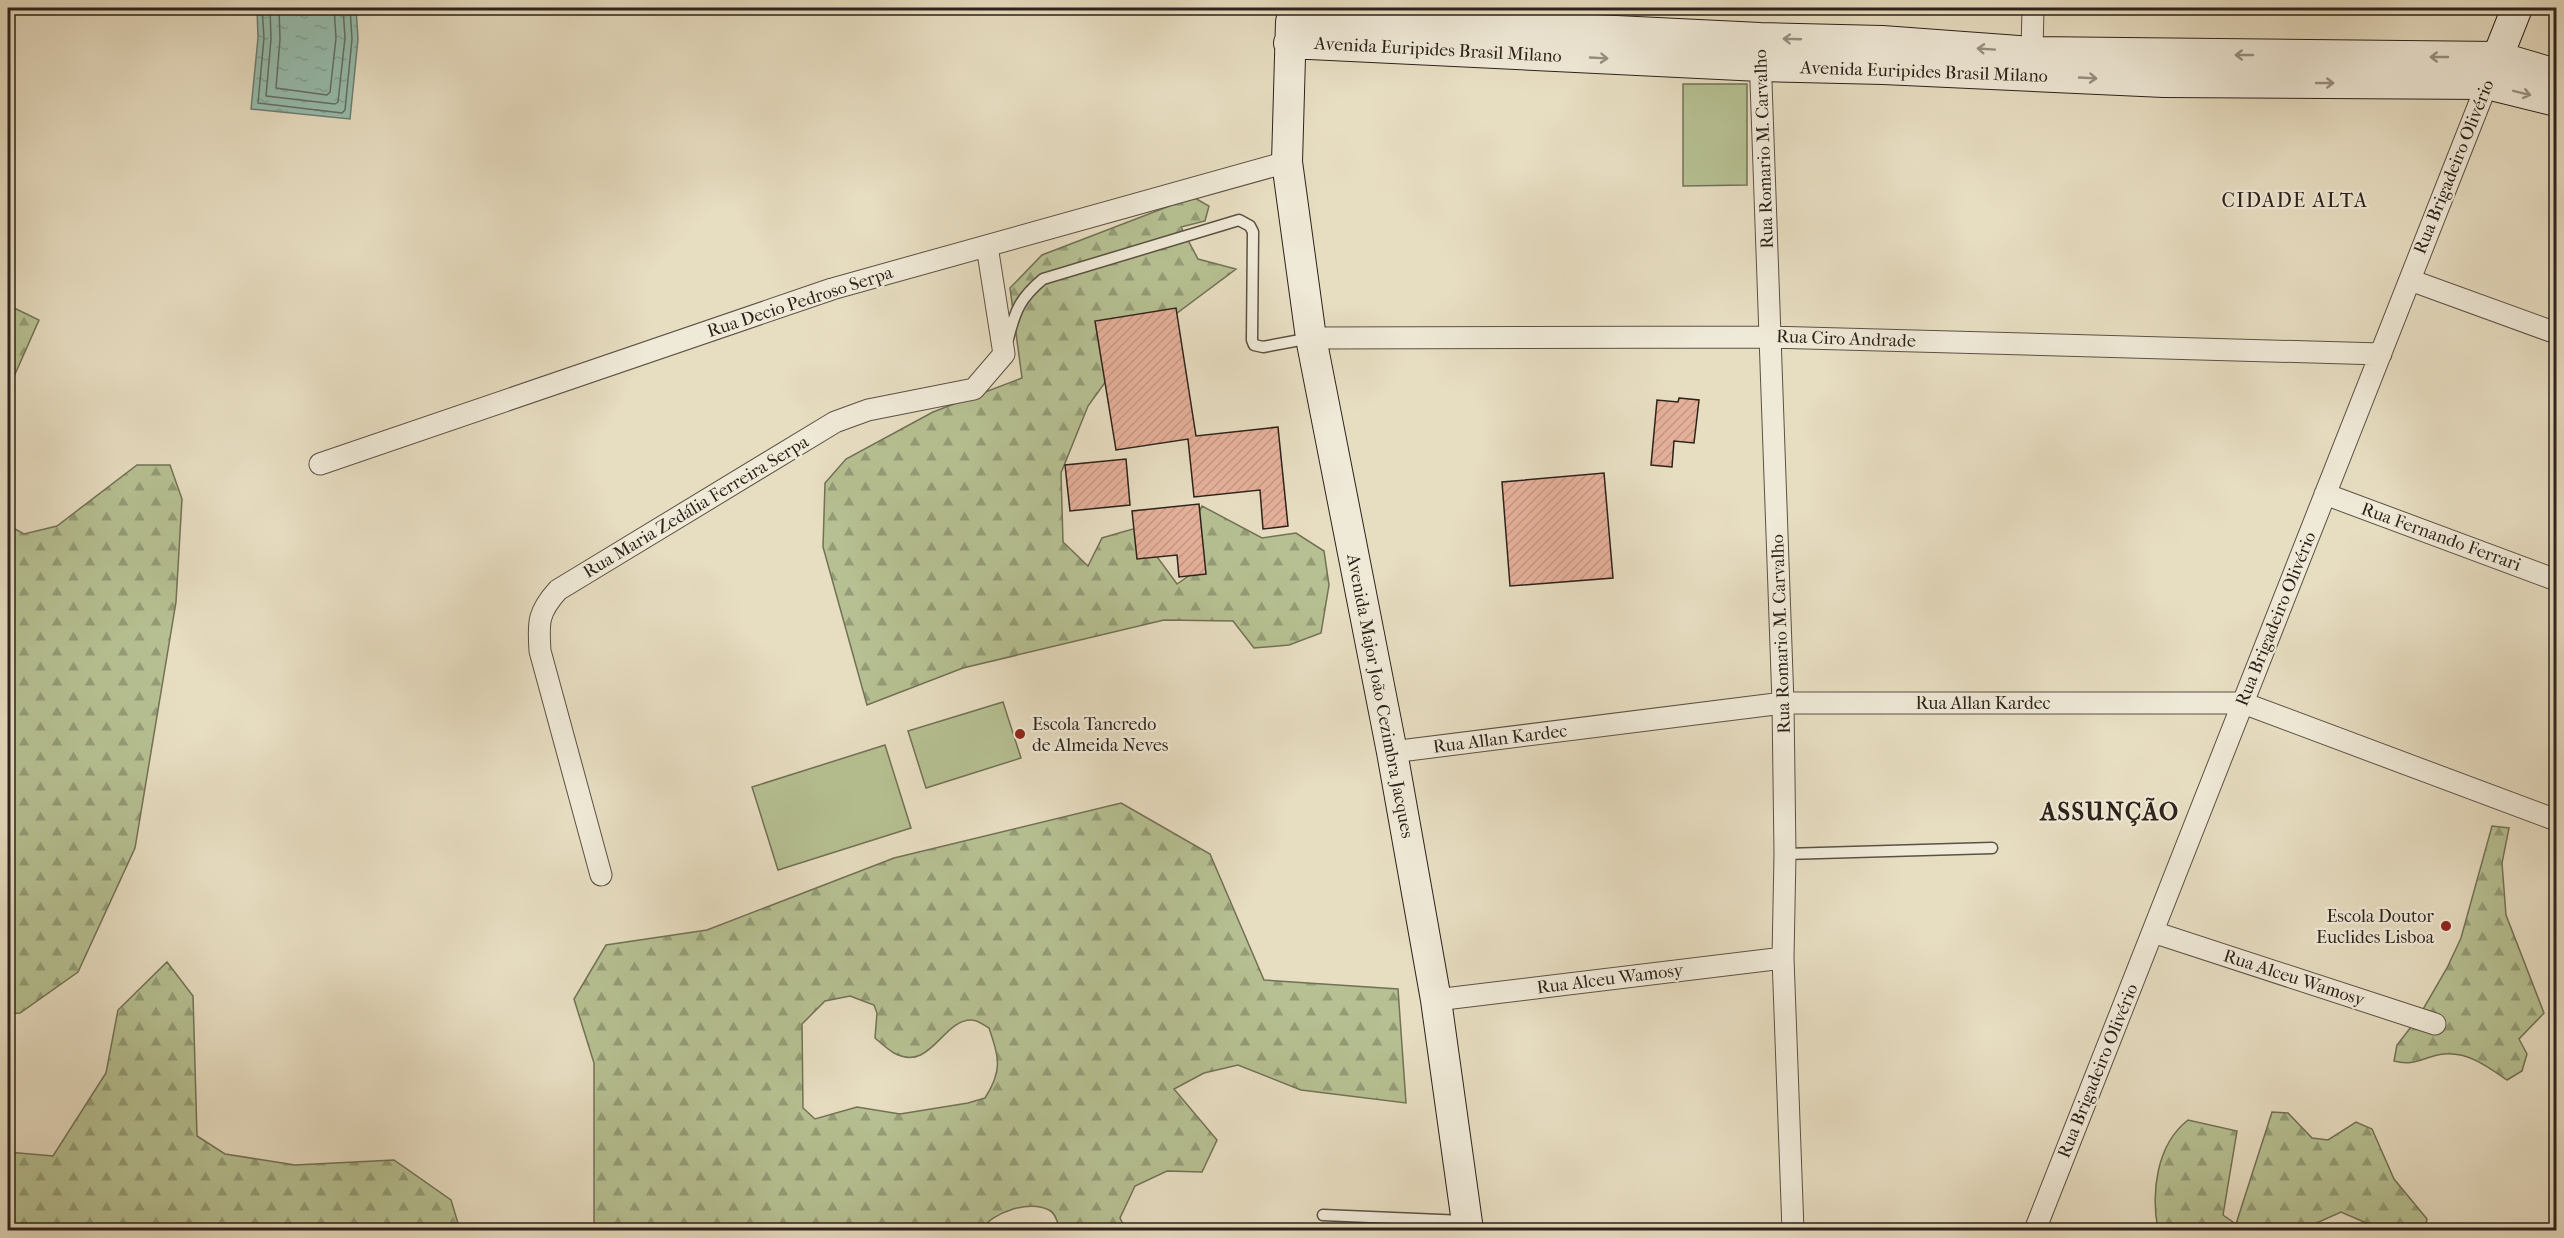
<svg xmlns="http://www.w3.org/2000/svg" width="2564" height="1238" font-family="'IM FELL French Canon',serif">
<defs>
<pattern id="forest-firs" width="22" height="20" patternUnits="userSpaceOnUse" patternTransform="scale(1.5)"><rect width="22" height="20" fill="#b6c092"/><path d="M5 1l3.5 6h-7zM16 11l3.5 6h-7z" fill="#949c76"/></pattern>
<pattern id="water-ripples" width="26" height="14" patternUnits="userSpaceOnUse" patternTransform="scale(1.5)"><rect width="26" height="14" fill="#97bdae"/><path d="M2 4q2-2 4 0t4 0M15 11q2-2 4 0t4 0" fill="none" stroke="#82a295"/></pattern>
<pattern id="building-hatch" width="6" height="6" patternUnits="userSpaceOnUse" patternTransform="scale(1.5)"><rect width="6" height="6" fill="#e5b09a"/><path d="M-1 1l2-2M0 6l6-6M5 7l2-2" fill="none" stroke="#c59784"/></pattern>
</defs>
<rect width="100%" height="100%" fill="#e7ddc1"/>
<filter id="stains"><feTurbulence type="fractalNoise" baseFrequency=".00333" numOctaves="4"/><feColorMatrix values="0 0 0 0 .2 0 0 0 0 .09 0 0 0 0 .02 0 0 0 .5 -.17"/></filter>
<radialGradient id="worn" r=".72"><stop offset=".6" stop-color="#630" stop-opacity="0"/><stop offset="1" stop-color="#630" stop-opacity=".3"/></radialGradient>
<path fill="url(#forest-firs)" stroke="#727156" stroke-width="1.5" fill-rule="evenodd" d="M1193,197L1209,206L1205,221L1181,227L1198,259L1236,269L1129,349L1088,406L1061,473L1063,542L1088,566L1102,538L1136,528L1177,584L1204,565L1187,535L1202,506L1262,538L1296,533L1324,551L1329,585L1321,633L1289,645L1254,648L1233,621L1164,620L963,668L867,705L823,547L825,483L846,459L933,412L1022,378L1010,288L1042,255Z
M8,305L39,320L8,390Z
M137,465H170L182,499L176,602L135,848L78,972L20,1013L8,1014V525L24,534L57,526Z
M1121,803L1210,854L1264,980L1398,989L1406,1103L1301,1090L1238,1065L1204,1073L1174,1089L1217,1140L1202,1172L1167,1171L1135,1186L1120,1218L1126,1230H1060C1058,1224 1056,1213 1049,1210C1030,1200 991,1212 982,1230H594V1063L574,999L606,945L707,930L894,858ZM850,996L874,1005L877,1013L875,1038C881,1043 887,1049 894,1053C931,1073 942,1019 972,1020C977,1020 984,1025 989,1028C999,1058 1003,1070 985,1098L968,1103L900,1114L857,1107L815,1119L803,1108L802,1024L825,1001Z
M2492,826L2509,828L2502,863L2506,915L2544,1013L2519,1039L2527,1054L2522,1071L2507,1080C2488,1067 2469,1052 2444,1054C2424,1056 2415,1067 2394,1061L2397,1045L2418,1018L2447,968L2461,938Z
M167,962L193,996L197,1136L225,1154L295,1165L394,1160L451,1200L460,1230H8V1152L53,1156L106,1073L118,1010Z
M2272,1112L2288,1113L2312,1138L2328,1140L2356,1122L2372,1129L2394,1179L2427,1219L2425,1230H2377L2371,1225L2341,1212L2301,1230H2158C2151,1193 2156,1145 2188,1120L2237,1131L2223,1215L2236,1224Z"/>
<path fill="#b6c092" stroke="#727156" stroke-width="1.5" d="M1683,84H1747V185L1683,186Z
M1003,702L1021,758L926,788L908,731Z
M885,745L911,828L778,870L752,787Z"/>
<path fill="url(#water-ripples)" stroke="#6d7f73" stroke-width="1.5" d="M257,8H356L358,39L350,119L251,109L258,38Z"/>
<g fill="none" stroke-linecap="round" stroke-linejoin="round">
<path stroke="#627064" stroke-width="1.5" d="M262,8L264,38L258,103L342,113L345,110L352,39L350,8
M270,8L271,39L266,96L335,104L338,102L345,38L343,8
M279,8L280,39L276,88L327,95L330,92L336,38L334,8"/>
</g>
<path fill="url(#building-hatch)" stroke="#2d221b" stroke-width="1.5" d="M1176,308L1196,436L1278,427L1288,526L1263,529L1260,490L1194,497L1188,439L1116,450L1095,321Z
M1679,398L1699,400L1694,443L1674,441L1672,467L1651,465L1657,400L1678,402Z
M1126,459L1130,505L1070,511L1065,465Z
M1604,473L1613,578L1510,586L1502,482Z
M1199,504L1206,574L1179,577L1177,555L1137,559L1132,511Z"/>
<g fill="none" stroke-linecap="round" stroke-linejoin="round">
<defs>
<path id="lane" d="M1008,339C1015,311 1020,298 1043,279L1239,220L1250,226L1253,232L1252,340L1254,345L1263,347L1311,338
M1785,854L1992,848
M1323,1215L1464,1221"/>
<path id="street" d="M2032,52L2033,8
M1760,54L1783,703L1785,854L1783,958L1793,1230
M2410,280L2556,333
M1311,338L1772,337L2381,354
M320,464L832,289L1287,162
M2325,494L2556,580
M1392,752L1783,703H2243L2556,820
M601,875L540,651C538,622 538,612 558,590L835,422L868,410L974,389L1004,354L987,246
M2153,932L2435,1024
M1436,1000L1783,958
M2035,1230L2487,84"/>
<path id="secondary" d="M1292,15L1760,38L1882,41L2032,52L2498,57L2556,74
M1291,22L1287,162L1311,338L1392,752L1436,1000L1468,1230
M1289,43L1760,66L1883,69L2164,82L2487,84L2556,101
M2490,76L2517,8"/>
</defs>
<use href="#lane" stroke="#5c5144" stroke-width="13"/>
<use href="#street" stroke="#5c5144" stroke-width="23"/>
<use href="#secondary" stroke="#2d221b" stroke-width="32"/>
<use href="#lane" stroke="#efe9d7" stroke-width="10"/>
<use href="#street" stroke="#efe9d7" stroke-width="21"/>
<use href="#secondary" stroke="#efe9d7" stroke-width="30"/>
</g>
<defs><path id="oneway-shaft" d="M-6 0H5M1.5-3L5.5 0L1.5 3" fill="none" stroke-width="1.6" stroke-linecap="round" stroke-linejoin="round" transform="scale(1.5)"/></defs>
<g stroke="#988f82">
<use href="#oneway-shaft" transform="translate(1792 39) rotate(-178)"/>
<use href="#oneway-shaft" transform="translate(1986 49) rotate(-176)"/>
<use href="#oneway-shaft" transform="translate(2244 55) rotate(-180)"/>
<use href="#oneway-shaft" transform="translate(2439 57) rotate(-180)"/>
<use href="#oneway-shaft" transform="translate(1599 58) rotate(3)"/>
<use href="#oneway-shaft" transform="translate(2088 78) rotate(3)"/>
<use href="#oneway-shaft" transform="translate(2325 83)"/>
<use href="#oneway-shaft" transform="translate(2522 93) rotate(14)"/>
</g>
<g fill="#8f2418" stroke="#efe9d7" stroke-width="2">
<circle cx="1020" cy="734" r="6"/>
<circle cx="2446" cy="926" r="6"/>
</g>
<g text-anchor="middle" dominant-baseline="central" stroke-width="4.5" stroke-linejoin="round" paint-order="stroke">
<g font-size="18" fill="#2d221b" stroke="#efe9d7">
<text transform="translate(1438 50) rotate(3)">Avenida Euripides Brasil Milano</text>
<text transform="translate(1924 72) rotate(2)">Avenida Euripides Brasil Milano</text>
<text transform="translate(1764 149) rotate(-92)">Rua Romario M. Carvalho</text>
<text transform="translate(2454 167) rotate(-68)">Rua Brigadeiro Olivério</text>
<text transform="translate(800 302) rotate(-18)">Rua Decio Pedroso Serpa</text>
<text transform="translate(1846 339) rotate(2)">Rua Ciro Andrade</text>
<text transform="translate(696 507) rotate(-31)">Rua Maria Zedália Ferreira Serpa</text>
<text transform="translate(2441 537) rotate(20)">Rua Fernando Ferrari</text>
<text transform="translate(2276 619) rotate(-68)">Rua Brigadeiro Olivério</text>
<text transform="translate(1781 634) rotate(-92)">Rua Romario M. Carvalho</text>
<text transform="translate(1380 696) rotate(79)">Avenida Major João Cezimbra Jacques</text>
<text x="1983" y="703">Rua Allan Kardec</text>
<text transform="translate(1500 739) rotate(-7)">Rua Allan Kardec</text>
<text transform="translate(2294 978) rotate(18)">Rua Alceu Wamosy</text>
<text transform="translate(1610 979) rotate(-7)">Rua Alceu Wamosy</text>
<text transform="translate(2098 1071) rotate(-68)">Rua Brigadeiro Olivério</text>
</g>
<g font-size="18" fill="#2d221b" stroke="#efe9d7" text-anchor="start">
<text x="1032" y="724">Escola Tancredo<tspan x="1032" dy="21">de Almeida Neves</tspan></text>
<text x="2434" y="916" text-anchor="end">Escola Doutor<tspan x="2434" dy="21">Euclides Lisboa</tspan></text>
</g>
<g font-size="20" letter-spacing="1.5" fill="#2d221b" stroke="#efe9d7">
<text x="2295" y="200">CIDADE ALTA</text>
</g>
<g font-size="24" font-weight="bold" letter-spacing="1.5" fill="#2d221b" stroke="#efe9d7">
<text x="2110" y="812">ASSUNÇÃO</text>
</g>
</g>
<rect width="2564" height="1238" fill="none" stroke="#e7ddc1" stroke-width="30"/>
<rect x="9" y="9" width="2546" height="1220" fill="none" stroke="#2d221b" stroke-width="3"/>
<rect x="15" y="15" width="2534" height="1208" fill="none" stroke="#2d221b" stroke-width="1.5"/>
<rect width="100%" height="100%" filter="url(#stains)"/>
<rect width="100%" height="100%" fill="url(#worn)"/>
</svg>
